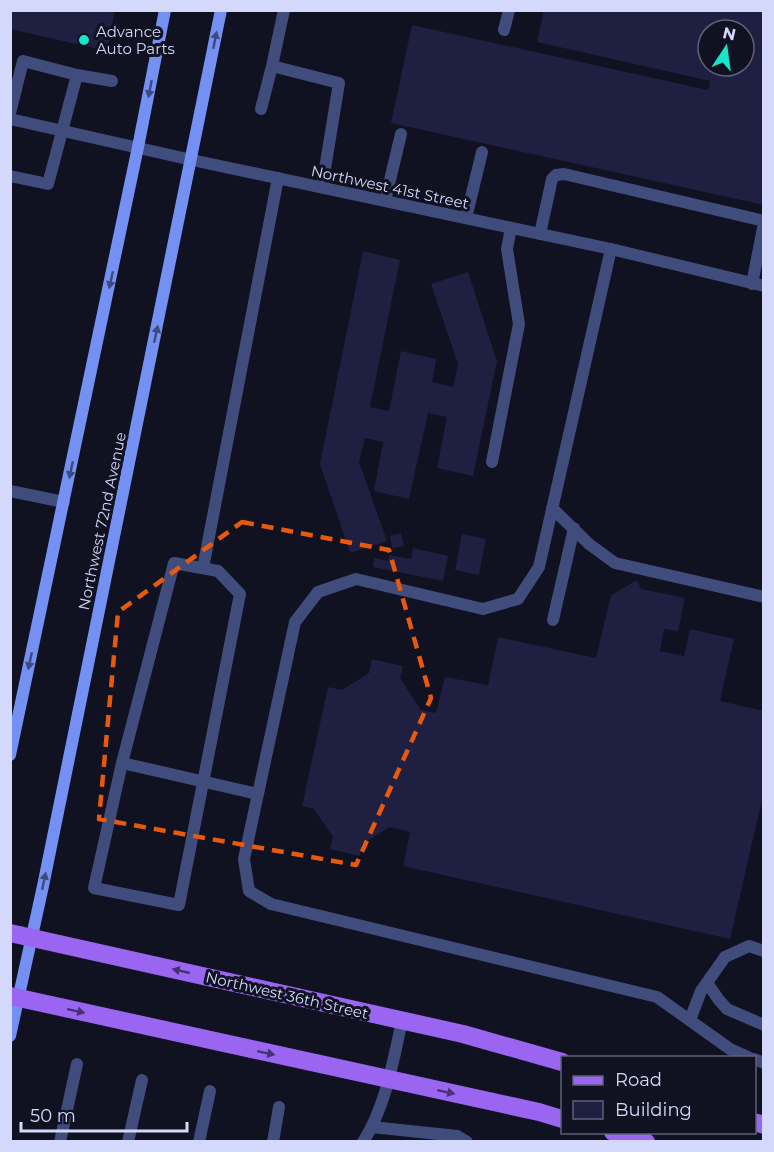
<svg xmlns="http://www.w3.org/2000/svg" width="774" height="1152" font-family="Montserrat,sans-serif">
<rect width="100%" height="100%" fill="#101121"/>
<path fill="#1e1f41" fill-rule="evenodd" d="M10,10H115L107,51L10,29Z
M544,10H764V205L391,123L412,25L708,90L710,81L537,42ZM708,30H744V66H708Z
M363,251L400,260L370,407L389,411L401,351L436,359L432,382L453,387L458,364L431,284L468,272L497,361L473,476L437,468L447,417L428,413L409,499L374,491L383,442L365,438L359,462L387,541L350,553L320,464Z
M401,533L404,546L392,548L390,536Z
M462,534L486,539L479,575L455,570Z
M413,548L448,556L443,581L373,567L374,558L388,561L389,555L411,559Z
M637,580L641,589L685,598L678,631L664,629L660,651L684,656L690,629L734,639L720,701L764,711V791L730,939L403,866L410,832L390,827L362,844L360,856L330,849L333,837L314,809L302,806L328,687L342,690L369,673L372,659L403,666L400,678L421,710L436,713L445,677L488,685L498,637L596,658L611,595Z"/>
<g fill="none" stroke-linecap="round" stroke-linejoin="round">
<path stroke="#3f4c7c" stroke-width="12" d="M504,30L509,10
M272,66L284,10
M261,109L272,66L339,83L322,187
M10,113L23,61L77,75
M10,176L48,184L77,75L112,81
M385,201L401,134
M466,218L482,152
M540,234L552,179L556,175L564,174L764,221
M611,249L539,567L518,599L483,609L356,579L318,592L295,622L244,859L249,891L271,904L657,997L730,1049L750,1058
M752,284L764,223
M492,462L519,324L507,249L511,228
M10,491L64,502
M552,508L589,544L615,563L764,597
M203,568L278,178
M553,620L574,528
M122,763L174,563L218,571L240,594L179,905L94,888L122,763L258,794
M707,983L719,1000L727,1009L764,1025
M690,1020L701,991L725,957L749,946L764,951
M754,1059L764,1063
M372,1127L457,1136L467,1142
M60,1142L77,1064
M128,1142L142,1080
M199,1142L210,1091
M273,1142L279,1107
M363,1142C386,1106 393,1061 402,1021"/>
<path stroke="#3f4c7c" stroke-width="12" d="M10,119L192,160L611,249L764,286"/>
<path stroke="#7490f2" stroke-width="12" d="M10,755L138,147L165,10
M10,1036L43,886L221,10"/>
<path stroke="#9a65f1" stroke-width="18" d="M10,933L463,1034L562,1062
M10,996L539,1112L562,1119
M754,1122L764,1125
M613,1132L646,1142"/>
</g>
<defs><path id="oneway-solid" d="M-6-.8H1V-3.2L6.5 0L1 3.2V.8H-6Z" transform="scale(1.5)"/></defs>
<g fill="#3d4a7f">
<use href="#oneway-solid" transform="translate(215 40) rotate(-79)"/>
<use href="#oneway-solid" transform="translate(150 89) rotate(101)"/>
<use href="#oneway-solid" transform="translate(111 280) rotate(102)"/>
<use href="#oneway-solid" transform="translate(156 334) rotate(-78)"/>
<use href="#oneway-solid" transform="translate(71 470) rotate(102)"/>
<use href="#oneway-solid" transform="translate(30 661) rotate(102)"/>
<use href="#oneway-solid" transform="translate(44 881) rotate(-78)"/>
</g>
<g fill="#473374">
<use href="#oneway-solid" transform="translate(181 971) rotate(-167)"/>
<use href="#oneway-solid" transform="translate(76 1011) rotate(12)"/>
<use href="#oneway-solid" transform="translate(266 1053) rotate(12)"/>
<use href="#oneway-solid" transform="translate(446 1092) rotate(12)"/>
</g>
<path fill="none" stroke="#e8590c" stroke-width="4.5" stroke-dasharray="12 8" stroke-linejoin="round" d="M242,522L389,550L431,698L356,865L99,819L118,612Z"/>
<circle fill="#16e6c7" stroke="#101121" stroke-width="2" cx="84" cy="40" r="6"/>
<g text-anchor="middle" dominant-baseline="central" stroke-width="6" stroke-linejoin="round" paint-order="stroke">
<g font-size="15" fill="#d4d9fb" stroke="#101121" text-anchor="start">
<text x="96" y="31">Advance<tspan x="96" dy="17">Auto Parts</tspan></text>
</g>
<g font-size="15" fill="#d4d9fb" stroke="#101121">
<text transform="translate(390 187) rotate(12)">Northwest 41st Street</text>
<text transform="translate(102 521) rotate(-78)">Northwest 72nd Avenue</text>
<text transform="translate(287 995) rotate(13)">Northwest 36th Street</text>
</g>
</g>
<rect width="774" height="1152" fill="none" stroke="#d4d9fb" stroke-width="24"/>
<rect x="561" y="1056" width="195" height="78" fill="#101121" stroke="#5e6178" stroke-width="1.5"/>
<rect x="573" y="1076" width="30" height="9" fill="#9a65f1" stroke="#5e6178" stroke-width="1.5"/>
<text x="615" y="1086" font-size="18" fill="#d4d9fb">Road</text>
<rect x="573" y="1101" width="30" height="18" fill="#1e1f41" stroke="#5e6178" stroke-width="1.5"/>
<text x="615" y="1116" font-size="18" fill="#d4d9fb">Building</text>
<g transform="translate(726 48) rotate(13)"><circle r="28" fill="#101121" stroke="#5e6178" stroke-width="1.5"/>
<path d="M0-4.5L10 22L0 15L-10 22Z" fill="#16e6c7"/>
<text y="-9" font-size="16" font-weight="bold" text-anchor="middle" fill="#d4d9fb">N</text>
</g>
<path d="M21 1122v9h166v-9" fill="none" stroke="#d4d9fb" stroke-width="3"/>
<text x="30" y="1122" font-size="18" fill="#d4d9fb" stroke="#101121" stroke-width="4.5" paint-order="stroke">50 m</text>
</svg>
